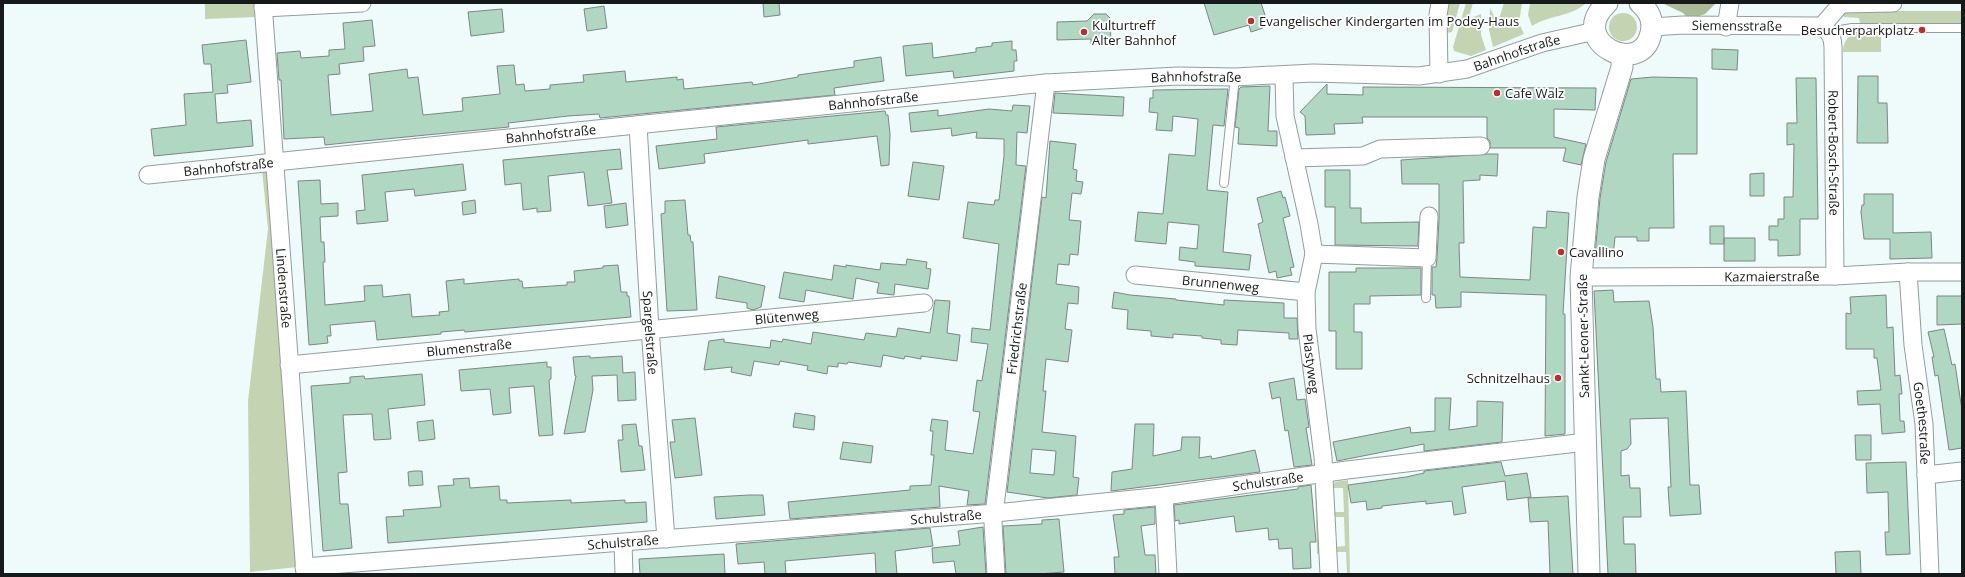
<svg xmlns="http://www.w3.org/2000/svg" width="1965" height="577" font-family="'Open Sans',sans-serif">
<rect width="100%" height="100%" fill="#eefbfa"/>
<path fill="#c4d3b2" d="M205,3H256V17L205,19Z
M1448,3H1460L1452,32L1446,33Z
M1466,3H1473L1470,13L1471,18L1481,14V35L1486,50L1471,56L1454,51L1453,47Z
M1504,3H1522L1519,23L1524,34L1493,47L1489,30L1490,8L1496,20L1499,19Z
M1530,3H1586C1571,17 1549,15 1532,26L1528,15Z
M1845,11H1962V23H1860L1859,18L1844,17L1843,13Z
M1609 27a14 14 0 1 1 28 0a14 14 0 1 1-28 0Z
M1859,32H1881V52H1843C1843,41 1848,35 1859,32Z
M262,170L269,174L298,567L250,572L248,401L268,229Z
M1348,480L1350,574H1347L1346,552H1335V547L1345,546L1344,517H1333V512H1344L1343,488H1332L1335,482Z
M1315,485L1317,487L1320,554H1317Z"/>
<path fill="#abbb97" d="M1662,3H1716L1705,14L1689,19L1683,13Z"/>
<path fill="#afd7c1" stroke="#7e8782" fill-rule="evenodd" d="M763,3H779L780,15L764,17Z
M1204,3H1261L1266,18L1261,20L1263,28L1251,32L1249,25L1214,35Z
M604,6L607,28L587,31L584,9Z
M502,9L504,32L471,36L468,12Z
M1094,14H1106L1110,18L1111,43L1091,44V39L1057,40V22L1087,21Z
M372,20L375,46L363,47L364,61L339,64L340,74L328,75L331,115L373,111L369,74L407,69L408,78L418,77L423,115L463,111L462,98L500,94L497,66L514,65L516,85L524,84L525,91L550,89V85L584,82L583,75L625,71L626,82L677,77V80L683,79L684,89L752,82L753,85L798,77V75L854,67V61L881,57L884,81L834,88L835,95L600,118L599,114L568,116L508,123L509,127L354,142L325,145L324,137L284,139L281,80H279L277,53L300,51L301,58L329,56V50L345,49L343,23Z
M246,40L251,82L227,85L228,93L215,94L217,123L251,120L253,146L154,156L151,129L186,125L184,94L213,92L211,64H204L202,45Z
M1012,41V50H1016L1017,61H1014V71L954,78L953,71L906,76L903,46L932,43L933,58L976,52V48L992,46V43Z
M1712,49L1738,50L1737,70L1712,69Z
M1858,76H1878V103H1887L1888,143H1857Z
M1653,77L1697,78V154H1673L1674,228H1649V241H1637V237H1615L1613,257L1595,256L1600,198L1606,162L1631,79Z
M1796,78H1816L1818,219H1800V255L1778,256V240H1769V226H1778V219H1784V197H1793L1794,144L1787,145V123H1797Z
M1327,84V94L1363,95V87L1596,88L1595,110L1554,109V137L1586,144L1581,165L1563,161L1566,148H1490V141L1487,138V117H1362L1363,123L1334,124L1335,134L1306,135L1305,116L1300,112Z
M1270,86L1268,131H1277V146L1238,144L1239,128L1235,127L1239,89L1241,87Z
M1228,89L1224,126L1213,125L1207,190L1228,192L1223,252L1251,255L1249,270L1195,266V262L1179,260L1180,247L1197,249L1199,225L1168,222L1166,244L1135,241L1138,212L1163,214L1169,154L1195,156L1198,119L1173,116L1172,131L1156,130L1158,113L1149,112L1150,98H1153V90Z
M1055,93L1124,97L1123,116L1053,113Z
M1013,105L1030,106L1027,133L1017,132L1016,165L1026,166L985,504L967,505L969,491L939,486L940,507L790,519L788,502L910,490V486L931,485L934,455H931L933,431H930L932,419L948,421L945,450L973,454L980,412L973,411L977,380L982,381L988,344L971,342L972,328L990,330L999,244L963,238L968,202L994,205L995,200H999L1004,156V139L976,138L977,132L952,136L951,128L911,132L909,113L938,110V116L989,109L1012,111Z
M885,111L886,115H888L890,134L889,165L881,166L877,136L808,144V140L704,154L705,163L659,169L656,146L717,139L716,127Z
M1050,141L1076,144L1073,169L1077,170L1076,181L1083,182L1081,194L1072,193L1069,220L1081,221L1078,255L1070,254L1069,265L1058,264L1056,284L1079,287L1078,304L1068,303L1065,329L1072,330L1068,362L1046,359L1043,391H1046L1042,432L1076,436L1073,477L1079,478L1077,495L1048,498L1007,492L1042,197L1046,198ZM1032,449L1056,451L1054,475L1030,473Z
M620,149L622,169L607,170L612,203L588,206L584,172L548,176L551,211L537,212V208L523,210L521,183L505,185L503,160Z
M1486,154H1498L1497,176L1480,175V180L1463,181L1464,243H1459L1460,277L1530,280L1533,227L1546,228L1547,211L1569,213L1563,314H1565V434L1545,436L1546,295L1461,292V307L1436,308L1435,295H1432V267H1436L1437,258L1439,220V184H1402L1401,160Z
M913,162L944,166L939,200L908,196Z
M463,164L466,190L415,196L414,189L385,192L388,221L357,224L356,211L365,210L362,175Z
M1325,170H1350V208H1361V223L1419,222L1418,246L1335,245V207H1325Z
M1764,173V196H1750V174Z
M320,180L321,204L338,203V216L320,217L321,242H324L325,262H323L325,305L365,301L364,286L382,285L383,297L410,294L412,317L440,315L439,312L449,311L446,281L464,279V284L519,279V281H522L523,288L567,285V282H575L574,271L603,268V266L618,265L621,292H627V296H629L631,317L465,332L464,330L441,332V334L377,340L375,321L330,325L331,336H327L328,343L309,345L298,181Z
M1281,191L1283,198L1285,197L1290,216L1283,218L1294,267L1290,268L1292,275L1277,278L1276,271L1269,273L1258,224L1263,222L1257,198Z
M1864,194H1893V233L1931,232L1932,258L1890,259V239H1864L1861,212L1862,205H1864Z
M475,200L476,213L463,215L462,202Z
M685,200L688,235H690L691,242H693L697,310L667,311L661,214L665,213V201Z
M626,203L628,225L606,228L604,206Z
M1710,226H1724V244H1710Z
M1724,238H1755V261H1724Z
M907,259L927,262L926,268L931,269L928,289L895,284L894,295L877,293L879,283L856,278L853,299L806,290L804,302L779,298L784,272L832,280L834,265L846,267V265L880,270L881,263L906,265Z
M1356,268H1421V295L1370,296V304H1354V332H1362V369H1336V331H1329V272H1356Z
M719,276L765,286L761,307L753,310L747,308V303L716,298Z
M1613,290L1614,302L1649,301L1653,327L1656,379H1660L1661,392L1686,391L1690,485H1699L1701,514L1670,516L1668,487H1671L1668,418L1630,419L1631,444L1627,449L1621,451V476L1629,475L1630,488H1640L1641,517H1623L1624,544H1635L1636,574H1608L1594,291Z
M1114,292L1130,295L1176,299V300L1224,305V300L1284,303V318H1297L1298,339H1289V333L1238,330L1237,345L1221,344V340L1202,338V336L1173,334V338L1151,336V331L1127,329L1128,310L1112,308Z
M1886,295L1887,328L1893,327L1895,376L1900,375L1902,394H1899L1900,421H1904L1905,432L1882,434L1880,404L1858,405L1857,391L1881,390L1877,358H1874V349H1846V313L1851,314L1850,297Z
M1937,296H1962V324L1937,325Z
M935,300L950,301L947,333L960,335L957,361L921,356V359L905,356L904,359L883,355L881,367L848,362L847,364L838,363V367L828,366L827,374L807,370L808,366L780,361L779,365L754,361L751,376L731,372L732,367L704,370L709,341L724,339V342L770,348L771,340L782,342L783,339L811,344L813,332L864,340L866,333L896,337L898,328L930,333Z
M1944,329L1952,365L1955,364L1962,410V448L1949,450L1938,375L1935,376L1932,357H1934L1928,332Z
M590,356V358L622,356L623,373L635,372L636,400L618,401L617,375L592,376L593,390L585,432L564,434L576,376H575L573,357Z
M547,362V367H551V379L549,380L553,435L539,436L534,386L509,388L511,413L493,415L490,389L461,391L459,370Z
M422,374L425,405L388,409L391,439L374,440L372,414L343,415L347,472L338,473L340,504H348L352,548L323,551L311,386L350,383V377L364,376L365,379Z
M1294,378L1297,400L1305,399L1309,427L1306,428L1312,465L1294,467L1288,430L1285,431L1280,397L1272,399L1269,383Z
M1435,398H1451L1449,430L1477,426V401L1503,402L1502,442L1424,451V444L1337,461L1333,442L1410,427L1411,433L1435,431Z
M795,413L815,416L814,430L793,427Z
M695,418L702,475L675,478L670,442H675L672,420Z
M433,420L435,439L419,441L417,422Z
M636,424L639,446H642L645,470L621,472L618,440H623L622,425Z
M1135,424H1154L1153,456L1181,450L1182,437H1200L1199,458L1211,456L1212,459L1255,450L1260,472L1111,491L1112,472L1132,469Z
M1855,435H1871V460H1856Z
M843,442L873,446L871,463L840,459Z
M1501,462L1505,476L1527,473L1531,497L1507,500L1505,481L1462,487L1466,513L1454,515L1452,501L1426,504V501L1382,506V508L1367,510L1366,501L1351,503L1348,485L1406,477L1424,473V471Z
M1906,462L1910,554L1886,555L1885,532H1889L1888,492L1867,493L1866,463Z
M414,471H422L423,485L409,486L408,472Z
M469,478L470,488L499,486L500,500H507V503L571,500V503L625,500V503L646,502L647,522L388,543L386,517L404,516L403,510L441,507L438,486L454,485L453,479Z
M1311,485L1316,542H1310L1311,568L1293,569L1292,548L1279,549L1278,539L1269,540L1268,528L1236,532L1234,516L1179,524V520L1175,521L1174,505L1298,489V487Z
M749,495H763L765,515L716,519L714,497Z
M1568,496L1573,574H1550L1548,521L1530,522L1528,498Z
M1155,507V524L1141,526L1145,555H1155L1156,574H1115L1114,557H1119L1113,515L1124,514V510Z
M1059,519L1064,572L1039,574H1006L1003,526L1042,524V520Z
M983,527L986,574H956L954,561L933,563L932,548L960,545L958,531Z
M930,528L933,546L895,551L897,574H876L875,553L785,561L786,574H765L764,562L738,564L736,544Z
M1860,551L1861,574H1836L1835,552Z
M724,554L725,574H640L639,559Z"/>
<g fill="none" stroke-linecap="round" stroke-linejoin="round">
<defs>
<path id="service" d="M1829,32L1852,28H1962
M1224,183L1235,77
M1426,298L1427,258"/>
<g id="minor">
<path id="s1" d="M263,3L305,574"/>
<path d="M263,8L362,3"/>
<path d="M1822,26L1841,4L1893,3"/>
<path id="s2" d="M1652,27L1683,25L1816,26C1828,27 1833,36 1833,47L1835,276"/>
<path d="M1726,27L1730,3"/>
<path d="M1439,74L1438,15L1440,3"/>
<path id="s3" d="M1284,76L1285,116L1309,224L1314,254L1306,292L1307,329L1323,457L1329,574"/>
<path id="s4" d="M638,125L650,329L666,539"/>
<path d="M1294,158L1363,156L1380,149L1481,146"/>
<path id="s5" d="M148,175L1046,83L1178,76L1235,77L1313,73L1419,76L1467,69L1542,43L1595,31"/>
<path d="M1314,254L1427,258L1429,216"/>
<path id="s6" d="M1908,272L1913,345L1924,424L1930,574"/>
<path id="s7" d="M1135,275L1306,292"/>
<path id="s8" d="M1581,277L1835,276L1908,272H1962"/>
<path id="s9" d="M289,365L924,303"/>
<path d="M1926,475L1962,471"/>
<path d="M1164,496L1168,574"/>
<path d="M623,543L624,574"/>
<path id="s10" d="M304,567L995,513L1164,496L1347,470L1586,442"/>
<path id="s11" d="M996,574L993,523L1046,83"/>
</g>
<path id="tertiary" d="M1607,3C1565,42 1642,79 1651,33C1654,20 1649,11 1640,3
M1589,574L1581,277L1588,197L1594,159L1622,67V55"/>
</defs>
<use href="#service" stroke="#929e9d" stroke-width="10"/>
<use href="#minor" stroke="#929e9d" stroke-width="19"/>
<use href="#tertiary" stroke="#929e9d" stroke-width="23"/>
<use href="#service" stroke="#fff" stroke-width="8"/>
<use href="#minor" stroke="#fff" stroke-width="17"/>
<use href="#tertiary" stroke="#fff" stroke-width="21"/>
</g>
<g fill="#bc2d30" stroke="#fff" stroke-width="1.5">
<circle cx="1251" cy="21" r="4"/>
<circle cx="1922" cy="30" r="4"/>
<circle cx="1084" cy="32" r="4"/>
<circle cx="1497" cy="93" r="4"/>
<circle cx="1561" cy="252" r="4"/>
<circle cx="1558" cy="378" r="4"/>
</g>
<g text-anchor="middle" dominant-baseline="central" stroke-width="3.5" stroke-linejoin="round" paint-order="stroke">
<g font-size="13" fill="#161a1a" stroke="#fff" text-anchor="start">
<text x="1259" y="21">Evangelischer Kindergarten im Podey-Haus</text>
<text x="1092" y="25">Kulturtreff<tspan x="1092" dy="15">Alter Bahnhof</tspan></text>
<text x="1914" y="30" text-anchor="end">Besucherparkplatz</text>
<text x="1505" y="93">Cafe Walz</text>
<text x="1569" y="252">Cavallino</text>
<text x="1550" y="378" text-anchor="end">Schnitzelhaus</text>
</g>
<g font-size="13" fill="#161a1a" stroke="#fff">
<text stroke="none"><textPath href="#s2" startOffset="85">Siemensstraße</textPath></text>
<text stroke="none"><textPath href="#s5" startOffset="1377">Bahnhofstraße</textPath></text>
<text stroke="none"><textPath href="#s5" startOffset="1053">Bahnhofstraße</textPath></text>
<text stroke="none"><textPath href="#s5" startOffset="729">Bahnhofstraße</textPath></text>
<text stroke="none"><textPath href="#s5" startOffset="405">Bahnhofstraße</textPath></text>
<text stroke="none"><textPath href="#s2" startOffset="300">Robert-Bosch-Straße</textPath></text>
<text stroke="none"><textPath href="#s5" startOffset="81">Bahnhofstraße</textPath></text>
<text stroke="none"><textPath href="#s8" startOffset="191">Kazmaierstraße</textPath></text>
<text stroke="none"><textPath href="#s7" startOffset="86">Brunnenweg</textPath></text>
<text stroke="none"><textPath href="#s1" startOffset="286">Lindenstraße</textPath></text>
<text stroke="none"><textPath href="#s9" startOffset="500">Blütenweg</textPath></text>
<text stroke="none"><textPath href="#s11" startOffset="247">Friedrichstraße</textPath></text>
<text stroke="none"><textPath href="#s4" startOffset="208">Spargelstraße</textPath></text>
<text transform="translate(1583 336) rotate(-91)">Sankt-Leoner-Straße</text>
<text stroke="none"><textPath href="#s9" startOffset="181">Blumenstraße</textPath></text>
<text stroke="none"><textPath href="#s3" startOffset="292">Plastyweg</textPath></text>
<text stroke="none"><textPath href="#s6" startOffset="152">Goethestraße</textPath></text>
<text stroke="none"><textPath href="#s10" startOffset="968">Schulstraße</textPath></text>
<text stroke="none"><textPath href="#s10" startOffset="644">Schulstraße</textPath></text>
<text stroke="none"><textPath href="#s10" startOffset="320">Schulstraße</textPath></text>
</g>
</g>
<rect width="1965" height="577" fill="none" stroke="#161a1a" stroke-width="8"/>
</svg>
